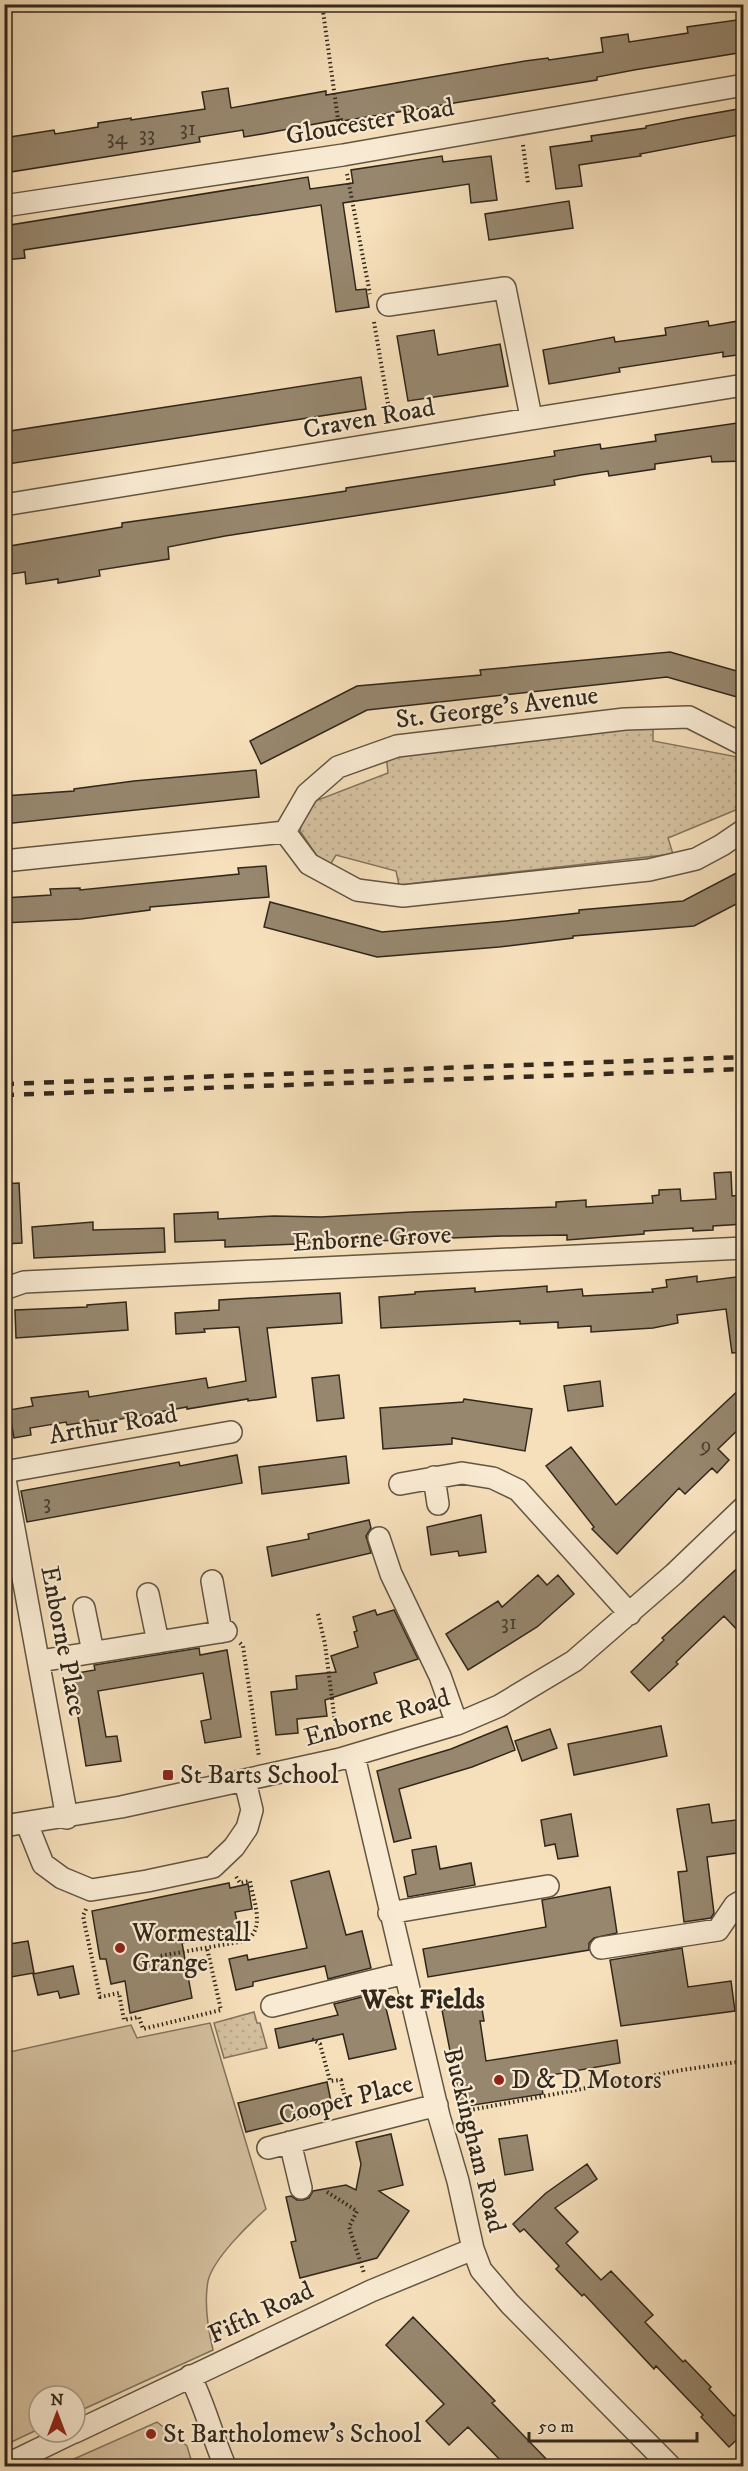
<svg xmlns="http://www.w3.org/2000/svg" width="748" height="2471" font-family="'IM FELL DW Pica',serif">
<defs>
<pattern id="grass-dots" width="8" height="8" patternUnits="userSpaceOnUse" patternTransform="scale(1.5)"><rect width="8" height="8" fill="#d5c1a0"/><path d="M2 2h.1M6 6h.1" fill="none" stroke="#b7a689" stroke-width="1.8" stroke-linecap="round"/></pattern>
</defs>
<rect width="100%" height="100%" fill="#f6e0bb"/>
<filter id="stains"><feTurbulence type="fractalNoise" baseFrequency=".00333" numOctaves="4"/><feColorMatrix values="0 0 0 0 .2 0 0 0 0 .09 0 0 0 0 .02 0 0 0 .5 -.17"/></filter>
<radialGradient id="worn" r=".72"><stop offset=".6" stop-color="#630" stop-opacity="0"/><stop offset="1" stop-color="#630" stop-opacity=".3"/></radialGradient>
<path fill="url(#grass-dots)" stroke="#83745e" stroke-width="1.5" d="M653,724V741L743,758V807L668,838L673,854L399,885L396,871L336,855L330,865L317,856L300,831L303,815L310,803L388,773L386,755Z
M254,2012L257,2023H260L267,2048L224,2058L214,2023Z"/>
<path fill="#d5c1a0" stroke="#83745e" stroke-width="1.5" d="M210,2023L266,2209C249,2224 213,2259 208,2281C204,2303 208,2329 213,2350L75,2413V2396H39V2429L5,2445V2053L131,2025L137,2038Z
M157,2422L187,2446L193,2466H58Z"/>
<path fill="#97876e" stroke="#31271b" stroke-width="1.5" d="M744,19V52L634,70L597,77V80L342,121V119L262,134L244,137L243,130L199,137L200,142L4,173V138L54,130L55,134L98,127V123L131,118V120L205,109L202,92L228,88L231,108L326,91V95L525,61L548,58L549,60L603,52L601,38L628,34L629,42L688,33L687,27Z
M744,108V134L640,154L641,156L579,165L582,186L556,189L550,147L592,141L591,136L646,128V126L687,118Z
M442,156L443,162L491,156L497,200L471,203L469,184L343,203L356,290L366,289L369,307L336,312L321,205L24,250L25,258L4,260V226L308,177L310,189L353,183L351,170Z
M569,201L573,228L489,240L485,214Z
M744,320V354L723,357V352L619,368L620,372L549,384L543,350L614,337L615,342L666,335L665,328L708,321L709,326Z
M434,330L438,355L500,344L508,386L408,401L397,336Z
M361,377L366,409L8,464L4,432Z
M744,422V461L712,462L711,456L655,464V469L609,476L608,471L581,475L554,480L555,485L225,536L168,547L169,559L99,570L100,576L58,583V579L26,584L25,572L4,575V547L122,527V523L306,497L346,491V488L555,456L554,451L600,444L601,449L656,441L655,435Z
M670,652L744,673V699L667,677L367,710L261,764L250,741L357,686L481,675L480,670Z
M256,770L259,797L4,824V796L74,791V789L134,781Z
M266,866L269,897L150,907V910L81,919L4,923V898L51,895L50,889L80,888V890L239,874L238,868Z
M744,869V900L694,926L573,936V938L499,947L377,957L264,927L270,902L382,932L506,921L579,913V910L683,901Z
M731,1172L732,1196L743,1195L744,1224L713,1226V1230L693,1231V1228L644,1231V1234L567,1240V1235L502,1236L225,1247V1240L175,1242L174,1214L218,1212V1219L274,1216L321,1217L412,1212L556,1207V1202L586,1200V1207L653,1203L652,1196L659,1195V1190L680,1189L681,1201L716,1199L714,1173Z
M19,1183L22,1243L4,1244V1184Z
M93,1222V1230L164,1228L165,1252L34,1258L32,1227Z
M697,1276V1282L744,1276V1352L732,1353L726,1309L677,1315L678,1323L653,1328L591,1332V1326L558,1328V1322L520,1324V1321L381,1328L379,1297L415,1294V1292L475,1288V1292L547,1286V1292L582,1289L583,1296L653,1292L652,1289L667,1287L666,1280Z
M340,1293L342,1323L267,1328L276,1397L248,1401V1399L187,1409V1407L99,1423L98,1420L67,1425L66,1422L30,1428L31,1435L14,1438L9,1410L33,1406L31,1398L88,1391L89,1397L206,1378L208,1388L246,1381L239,1327L204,1329L205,1332L176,1334L175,1313L219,1310V1300Z
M126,1302L128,1330L16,1338L15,1310L87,1307V1305Z
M339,1375L344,1418L317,1421L312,1378Z
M600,1381L603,1406L568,1411L564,1386Z
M744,1385V1424L718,1449L729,1460L717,1473L712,1468L685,1494L679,1488L617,1554L592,1529L594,1527L546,1466L571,1447L616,1505Z
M464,1399L532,1409L525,1451L452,1438V1444L383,1449L380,1408L463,1402Z
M237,1455L242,1483L27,1522L21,1491L179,1462L180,1466Z
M346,1456L349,1483L262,1494L259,1467Z
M481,1515L486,1552L459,1556L458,1551L431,1555L427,1527Z
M369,1520L371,1528L366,1536L371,1553L272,1576L267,1547L309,1539L308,1534Z
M744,1562V1637L724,1616L676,1662L678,1664L649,1691L631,1672L664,1640L662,1638Z
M538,1575L547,1585L558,1575L574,1594L537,1627L468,1670L446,1634L498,1601L502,1607Z
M375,1610L377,1615L394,1610L418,1659L374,1673L377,1683L325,1700L327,1716L297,1719L298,1733L276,1735L271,1692L297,1689L296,1676L336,1672L331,1656L358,1647L354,1632L357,1631L353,1617Z
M199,1648L200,1655L227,1650L241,1737L205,1743L201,1721L211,1719L203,1673L98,1691L106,1737L117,1736L121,1761L86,1766L71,1674L95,1670L94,1665Z
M507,1726L515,1750L472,1767L399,1789L411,1838L394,1842L377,1771L451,1749Z
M661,1726L667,1756L574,1775L568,1744Z
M550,1729L557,1748L522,1761L515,1741Z
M709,1804L712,1823L744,1819V1852L707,1857L714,1913L711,1918L684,1922L678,1872L687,1871L677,1809Z
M571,1814L578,1856L558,1859L555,1844L545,1846L541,1820Z
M436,1846L440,1869L471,1863L475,1885L408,1897L404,1877L416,1874L412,1850Z
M329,1871L346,1935L362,1931L371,1968L328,1979L325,1966L253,1982V1986L236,1990L229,1959L247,1955L248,1960L307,1948L291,1881Z
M229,1883L230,1888L248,1884L252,1909L235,1912L239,1931L182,1943L192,1998L130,2013L125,1981L111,1984L106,1959H100L92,1911Z
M610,1887L617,1933L594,1938L589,1943V1950L428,1977L423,1949L546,1927L542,1900Z
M28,1941L34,1973L11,1977L8,1964L4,1965V1945Z
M682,1948L688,1987L731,1981L735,2011L621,2026L610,1960Z
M73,1966L79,1994L60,1998L58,1991L38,1995L33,1974Z
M382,1992L396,2049L349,2059L343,2034L279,2048L275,2029L338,2015L334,2004Z
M481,2003L484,2021H480L486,2061L617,2040L620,2063L540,2077L543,2094L461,2107L442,2010Z
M327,2082L333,2111L246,2132L238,2103Z
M391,2134L403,2185L379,2191L409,2211L377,2258L300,2278L291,2242L296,2241L286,2197L291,2196L297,2200H303L309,2198L313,2191L346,2185L356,2190L361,2164L356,2142Z
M527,2135L533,2170L505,2175L499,2139Z
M587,2164L597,2179L555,2208L578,2232L566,2243L601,2280L611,2271L653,2315L645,2322L683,2362L685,2360L711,2387L709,2389L734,2416L744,2407V2433L729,2447L701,2417L703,2415L656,2366L654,2369L584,2294L582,2296L556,2269L559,2266L524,2229L520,2232L513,2224L546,2193Z
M413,2317L495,2401L492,2403L553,2466H506L468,2427L449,2445L426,2421L444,2404L386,2345Z"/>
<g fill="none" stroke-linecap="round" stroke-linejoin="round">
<defs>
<path id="minor" d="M4,206L343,155L744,85
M388,305L505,288L531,417
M4,505C251,466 497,423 744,385
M285,832L307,794L338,767L397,746L625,719L689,717L744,745
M285,832L309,864L357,890L403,896L649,870L696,859L722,845L744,830
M4,861L285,832
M4,1289L24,1282L744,1248
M4,1472L231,1432
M4,1474L67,1818
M434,1477L438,1504
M400,1484L462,1473L493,1478L518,1490L630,1614
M379,1538L391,1574L440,1676L457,1724
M212,1581L221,1632
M148,1594L158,1642
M84,1608L93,1652
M40,1661L226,1631
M354,1756L439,2116L458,2181L473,2249L481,2270L510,2304L670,2466
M27,1824L43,1864L62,1878L91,1890L147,1881L213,1867L234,1847L247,1828L252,1810L245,1781
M4,1826L121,1807L340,1759L457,1724L499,1706L574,1661L674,1574L744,1507
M389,1913L548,1886
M601,1948L718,1930L735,1905L744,1900
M272,2006L405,1973
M290,2142L301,2188
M268,2148L437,2105
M190,2376C205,2405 212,2436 225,2466
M75,2432L371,2291L473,2249
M4,2466L74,2432"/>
</defs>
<use href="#minor" stroke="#625543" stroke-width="24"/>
<path stroke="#31271b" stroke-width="4" stroke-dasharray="1.5 3" stroke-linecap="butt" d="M322,4L340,134
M523,145L528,183
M347,174L370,294
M374,322L391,421
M318,1614L325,1644L337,1738
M240,1643L243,1646L259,1757
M86,1909L83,1916L100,1997L119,1993L124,2020L139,2017L143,2029L221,2010L207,1948
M163,1973L160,1956L244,1941C267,1931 253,1900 250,1881L240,1883L235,1875
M312,2039L320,2044L330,2081L341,2080L347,2106
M460,2112L682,2070L744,2061
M327,2192L357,2211L349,2227L364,2273"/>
<use href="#minor" stroke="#f9ebd3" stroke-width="21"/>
<path stroke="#31271b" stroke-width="4.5" stroke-dasharray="10 10" stroke-linecap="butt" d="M4,1084L744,1057
M4,1095L744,1069"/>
</g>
<g fill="#8f2418" stroke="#f9ebd3" stroke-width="2">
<rect x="162" y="1769" width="12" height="12" rx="3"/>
<circle cx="120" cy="1948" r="6"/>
<circle cx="499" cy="2080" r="6"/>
<circle cx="151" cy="2434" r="6"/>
</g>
<g text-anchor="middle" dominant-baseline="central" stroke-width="4.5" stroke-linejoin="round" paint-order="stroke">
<g font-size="22" fill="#4a3f30">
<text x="188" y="128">31</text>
<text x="147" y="134">33</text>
<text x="117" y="137">34</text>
<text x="706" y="1445">9</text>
<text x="47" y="1502">3</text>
<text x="509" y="1622">31</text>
</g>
<g font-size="26" fill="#31271b" stroke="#f9ebd3">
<text transform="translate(370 122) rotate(-10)">Gloucester Road</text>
<text transform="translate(369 419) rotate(-10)">Craven Road</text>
<text transform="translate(497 708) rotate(-7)">St. George's Avenue</text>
<text transform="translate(372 1239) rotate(-3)">Enborne Grove</text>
<text transform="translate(113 1425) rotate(-10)">Arthur Road</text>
<text transform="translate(63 1641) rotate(79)">Enborne Place</text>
<text transform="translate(377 1718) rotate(-16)">Enborne Road</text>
<text transform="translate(346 2100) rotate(-14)">Cooper Place</text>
<text transform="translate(474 2140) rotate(76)">Buckingham Road</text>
<text transform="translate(261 2313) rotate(-25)">Fifth Road</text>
</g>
<g font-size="26" fill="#31271b" stroke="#f9ebd3" text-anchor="start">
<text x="180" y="1775">St Barts School</text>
<text x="132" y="1933">Wormestall<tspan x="132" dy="30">Grange</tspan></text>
<text x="511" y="2080">D &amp; D Motors</text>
<text x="163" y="2434">St Bartholomew's School</text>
</g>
<g font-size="27" font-weight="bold" fill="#31271b" stroke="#f9ebd3">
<text x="423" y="2000">West Fields</text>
</g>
</g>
<rect width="748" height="2471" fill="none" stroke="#f6e0bb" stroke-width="24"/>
<rect x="6" y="6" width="736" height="2459" fill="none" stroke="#31271b" stroke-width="3"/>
<rect x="12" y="12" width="724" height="2447" fill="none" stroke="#31271b" stroke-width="1.5"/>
<g transform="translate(57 2414)"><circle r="28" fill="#f9ebd3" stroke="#a99d89" stroke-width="1.5"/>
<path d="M0-4.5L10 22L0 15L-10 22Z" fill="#8f2418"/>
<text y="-9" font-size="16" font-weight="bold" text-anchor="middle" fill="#31271b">N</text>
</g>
<path d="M529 2432v9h168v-9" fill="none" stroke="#31271b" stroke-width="3"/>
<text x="538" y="2432" font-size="18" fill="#31271b" stroke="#f9ebd3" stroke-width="4.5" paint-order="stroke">50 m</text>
<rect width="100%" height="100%" filter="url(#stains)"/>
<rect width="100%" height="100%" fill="url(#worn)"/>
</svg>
